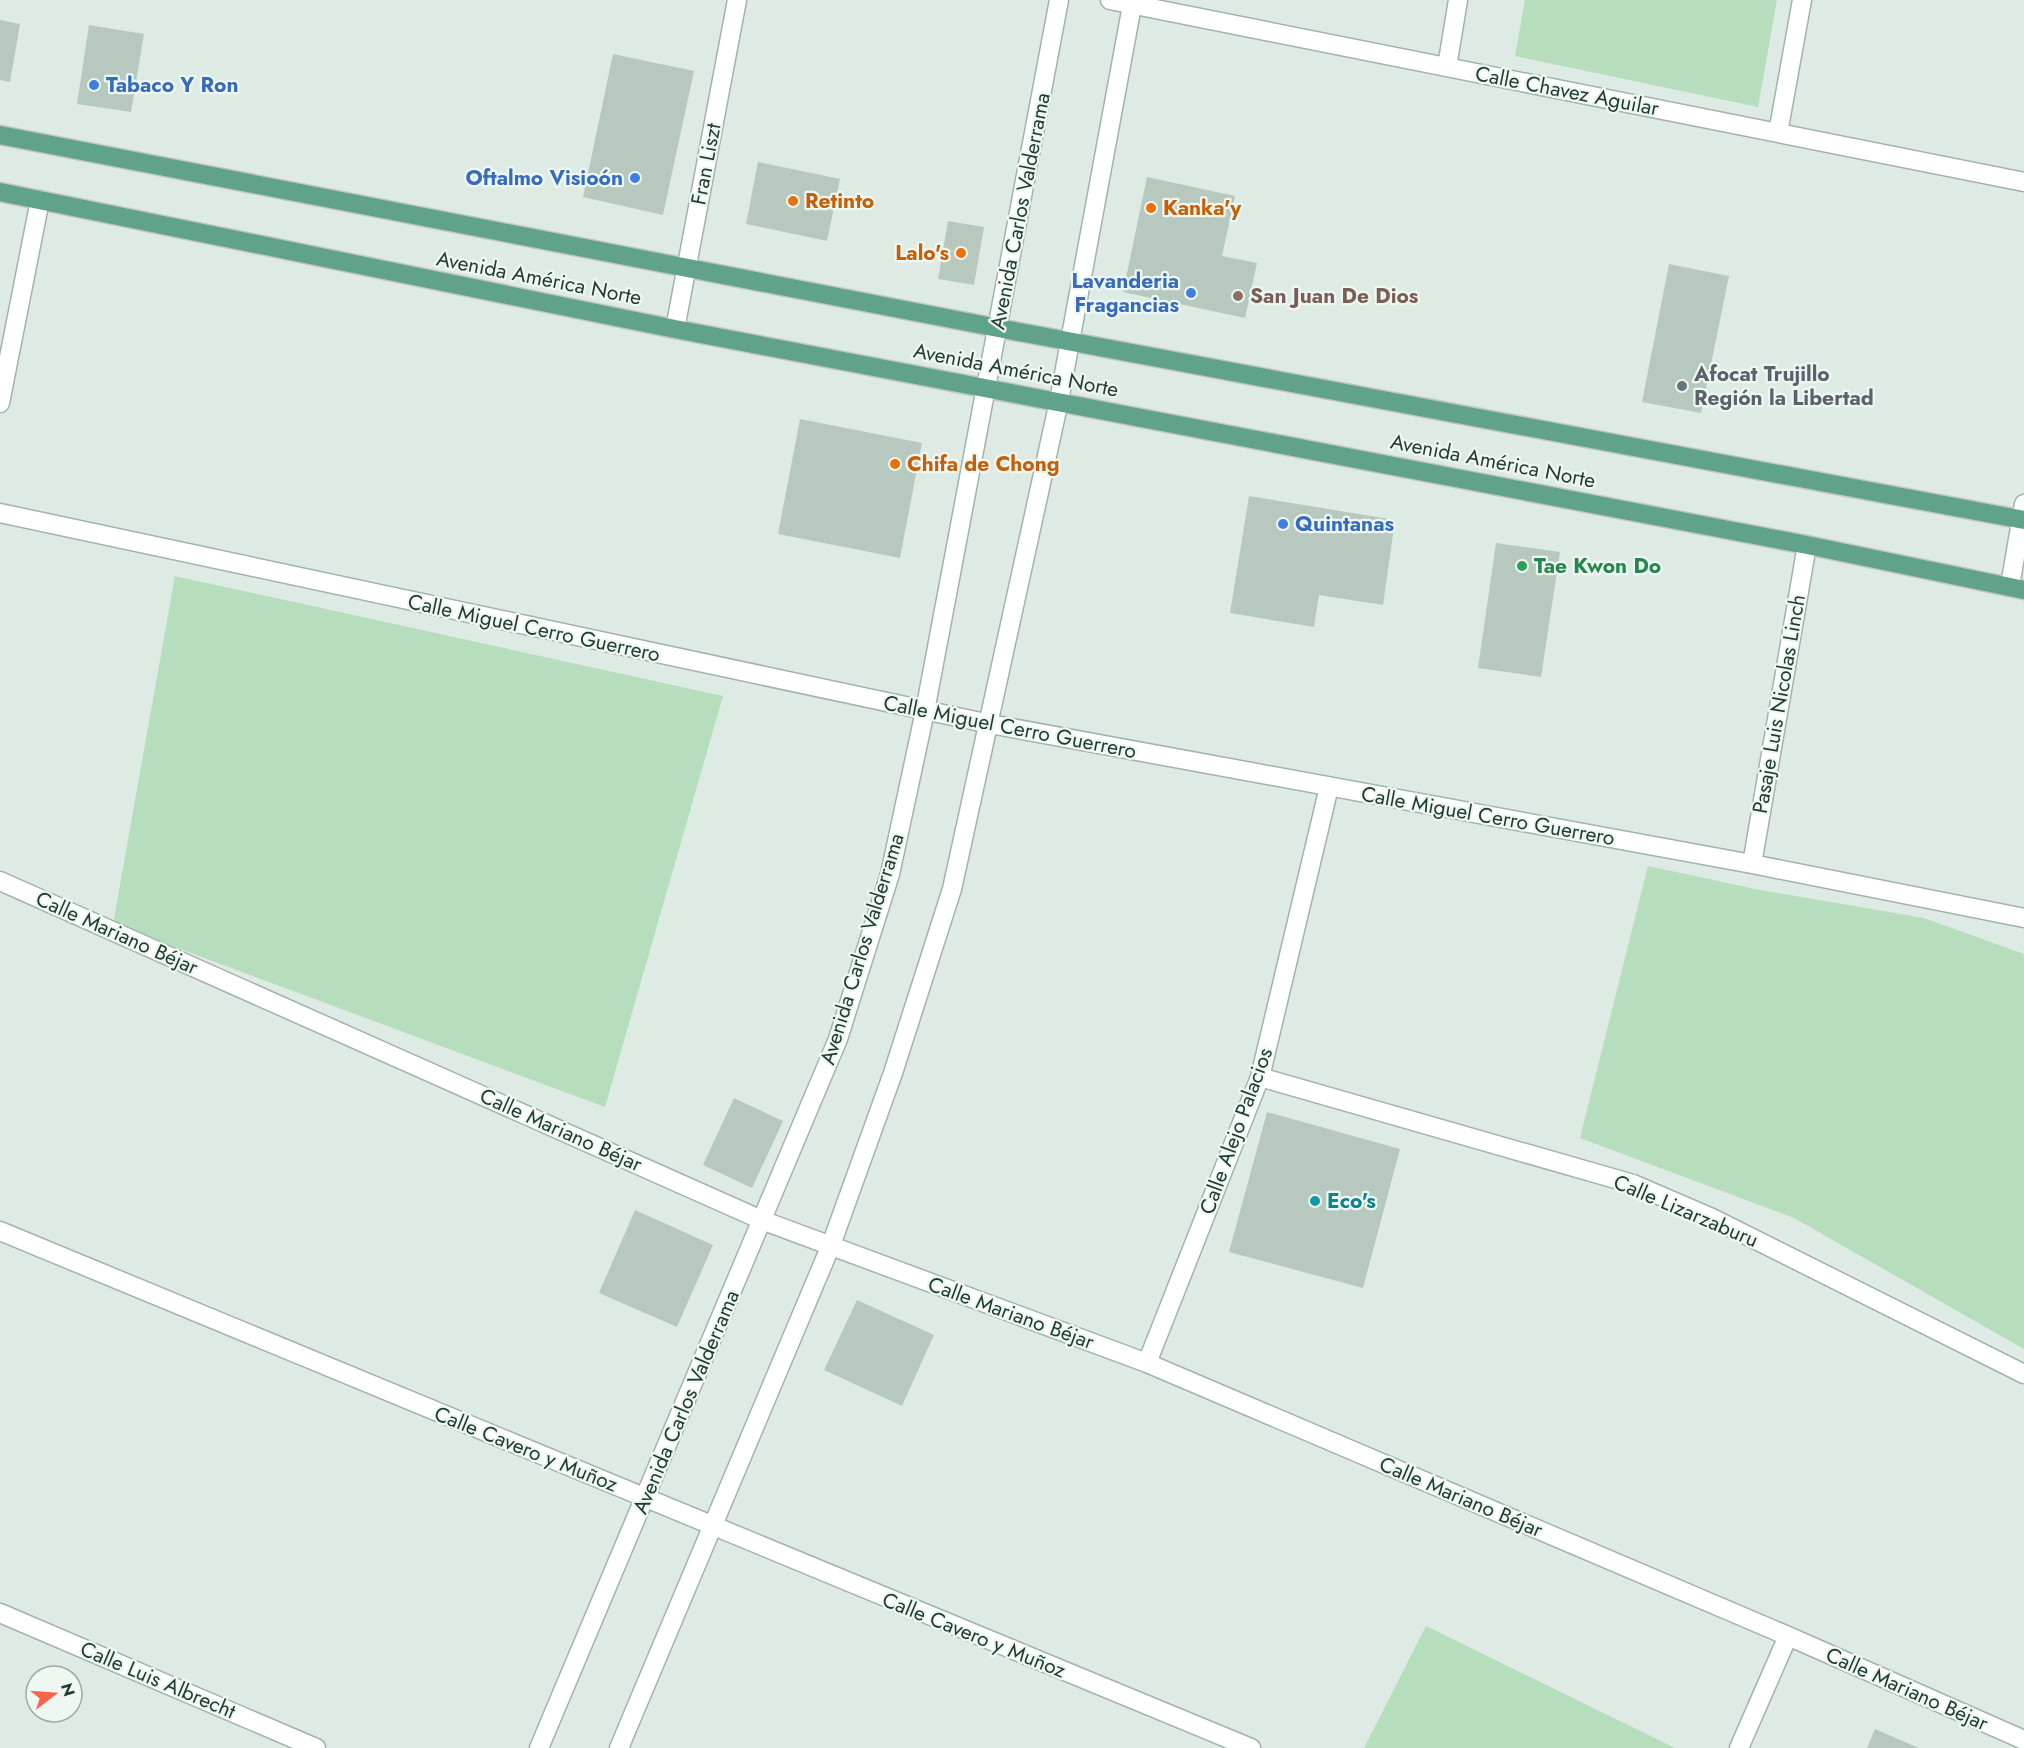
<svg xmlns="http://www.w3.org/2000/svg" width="2024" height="1748" font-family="Jost,sans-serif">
<rect width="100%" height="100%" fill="#deebe4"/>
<path fill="#b6debc" d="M1525,0H1777L1758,107L1515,56Z
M175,576L723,696L605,1107L113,924Z
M1648,866L1760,890L1924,918L2024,954V1349L1794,1218L1580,1138Z
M1426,1626L1675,1748H1364Z"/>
<path fill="#b7c9bf" d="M0,20L20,24L10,82L0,80Z
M89,25L144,34L131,112L77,104Z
M613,54L694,71L663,215L583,197Z
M758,162L840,179L827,241L746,224Z
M1147,177L1235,196L1222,256L1257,263L1245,318L1123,292Z
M948,221L984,227L974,285L938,279Z
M1669,264L1729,276L1701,413L1642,402Z
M800,419L922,443L900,558L778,534Z
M1249,496L1395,520L1383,605L1319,595L1314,627L1230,613Z
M1496,543L1560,552L1541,677L1478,668Z
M734,1098L783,1121L752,1188L703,1165Z
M1267,1112L1400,1149L1363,1288L1229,1252Z
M635,1210L713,1245L677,1327L599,1293Z
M857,1300L934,1335L902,1406L824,1370Z
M1875,1729L1919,1748H1867Z"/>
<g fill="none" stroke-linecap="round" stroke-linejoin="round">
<defs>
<path id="minor" d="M1110,0L2024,182
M1447,67L1458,0
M1778,133L1802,0
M675,329L737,0
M0,403L40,200
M0,513L990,724L1752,864L2024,918
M2010,586L2024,504
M1752,864L1807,545
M0,881L764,1221L1147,1363L1788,1636L2024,1740
M1260,1077L1633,1184L1712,1218L2024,1374
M0,1231L1251,1748
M1147,1363L1260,1077L1329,787
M0,1613L316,1748
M539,1748L838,1039L890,874L925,711L1059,0
M619,1748L831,1245L893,1073L952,889L1059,401L1133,0
M1739,1748L1788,1636"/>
<path id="major" d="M0,135L998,328L2024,520
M0,192L675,329L1807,545L2024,590"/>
</defs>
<use href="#minor" stroke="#a1b3aa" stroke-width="21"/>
<use href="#major" stroke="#c0c8c5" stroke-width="21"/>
<use href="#minor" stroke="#fff" stroke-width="18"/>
<use href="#major" stroke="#60a38a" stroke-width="18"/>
</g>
<g fill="#3f7fe0" stroke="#eff7f2" stroke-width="2">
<circle cx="94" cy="85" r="6"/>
<circle cx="635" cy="178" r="6"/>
<circle cx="1191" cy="293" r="6"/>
<circle cx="1283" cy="524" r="6"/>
</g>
<g fill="#e8710a" stroke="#eff7f2" stroke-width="2">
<circle cx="793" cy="201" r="6"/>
<circle cx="1151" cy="208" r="6"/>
<circle cx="961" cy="253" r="6"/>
<circle cx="895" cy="464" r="6"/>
</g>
<circle fill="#8d6e63" stroke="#eff7f2" stroke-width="2" cx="1238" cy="296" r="6"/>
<circle fill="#6b7280" stroke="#eff7f2" stroke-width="2" cx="1682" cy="386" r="6"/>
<circle fill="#2e9e5b" stroke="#eff7f2" stroke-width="2" cx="1522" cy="566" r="6"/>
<circle fill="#0f9aa8" stroke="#eff7f2" stroke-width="2" cx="1315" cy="1201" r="6"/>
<g text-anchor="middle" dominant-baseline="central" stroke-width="4.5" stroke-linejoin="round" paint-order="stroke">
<g font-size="21" font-weight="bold" fill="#366cbe" stroke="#eff7f2" text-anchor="start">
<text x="106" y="85">Tabaco Y Ron</text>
<text x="623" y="178" text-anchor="end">Oftalmo Visioón</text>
<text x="1179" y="281" text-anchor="end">Lavanderia<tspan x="1179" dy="24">Fragancias</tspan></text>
<text x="1295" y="524">Quintanas</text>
</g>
<g font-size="21" fill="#1f3b30" stroke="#eff7f2">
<text transform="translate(1567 91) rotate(11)">Calle Chavez Aguilar</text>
<text transform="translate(706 164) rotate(-79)">Fran Liszt</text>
<text transform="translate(1020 211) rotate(-79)">Avenida Carlos Valderrama</text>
<text transform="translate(539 278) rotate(11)">Avenida América Norte</text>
<text transform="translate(1016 370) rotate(11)">Avenida América Norte</text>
<text transform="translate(1493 461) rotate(11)">Avenida América Norte</text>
<text transform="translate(534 628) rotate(12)">Calle Miguel Cerro Guerrero</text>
<text transform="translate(1779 704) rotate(-80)">Pasaje Luis Nicolas Linch</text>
<text transform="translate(1010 727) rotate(11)">Calle Miguel Cerro Guerrero</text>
<text transform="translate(1488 816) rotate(10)">Calle Miguel Cerro Guerrero</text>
<text transform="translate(117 933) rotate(24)">Calle Mariano Béjar</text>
<text transform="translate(862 949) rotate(-73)">Avenida Carlos Valderrama</text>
<text transform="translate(561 1130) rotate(24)">Calle Mariano Béjar</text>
<text transform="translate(1236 1131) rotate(-70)">Calle Alejo Palacios</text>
<text transform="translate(1686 1211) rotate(23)">Calle Lizarzaburu</text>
<text transform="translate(1011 1313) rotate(20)">Calle Mariano Béjar</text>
<text transform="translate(686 1402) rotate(-67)">Avenida Carlos Valderrama</text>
<text transform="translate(526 1449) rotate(22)">Calle Cavero y Muñoz</text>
<text transform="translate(1461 1497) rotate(23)">Calle Mariano Béjar</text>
<text transform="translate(974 1635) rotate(22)">Calle Cavero y Muñoz</text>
<text transform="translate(158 1680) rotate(23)">Calle Luis Albrecht</text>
<text transform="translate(1907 1689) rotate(24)">Calle Mariano Béjar</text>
</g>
<g font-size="21" font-weight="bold" fill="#c56008" stroke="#eff7f2" text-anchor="start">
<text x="805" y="201">Retinto</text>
<text x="1163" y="208">Kanka'y</text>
<text x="949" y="253" text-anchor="end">Lalo's</text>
<text x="907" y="464">Chifa de Chong</text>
</g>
<g font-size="21" font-weight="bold" fill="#785e54" stroke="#eff7f2" text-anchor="start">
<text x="1250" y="296">San Juan De Dios</text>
</g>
<g font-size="21" font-weight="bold" fill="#5b616d" stroke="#eff7f2" text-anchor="start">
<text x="1694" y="374">Afocat Trujillo<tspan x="1694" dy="24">Región la Libertad</tspan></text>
</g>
<g font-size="21" font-weight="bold" fill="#27864d" stroke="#eff7f2" text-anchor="start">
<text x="1534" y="566">Tae Kwon Do</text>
</g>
<g font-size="21" font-weight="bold" fill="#0d838f" stroke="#eff7f2" text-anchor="start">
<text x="1327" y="1201">Eco's</text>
</g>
</g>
<g transform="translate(54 1694) rotate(73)"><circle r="28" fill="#eff7f2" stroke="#9caca4" stroke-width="1.5"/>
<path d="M0-4.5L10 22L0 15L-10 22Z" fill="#f9644e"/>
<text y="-9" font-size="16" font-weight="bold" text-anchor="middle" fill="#1f3b30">N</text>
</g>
</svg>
